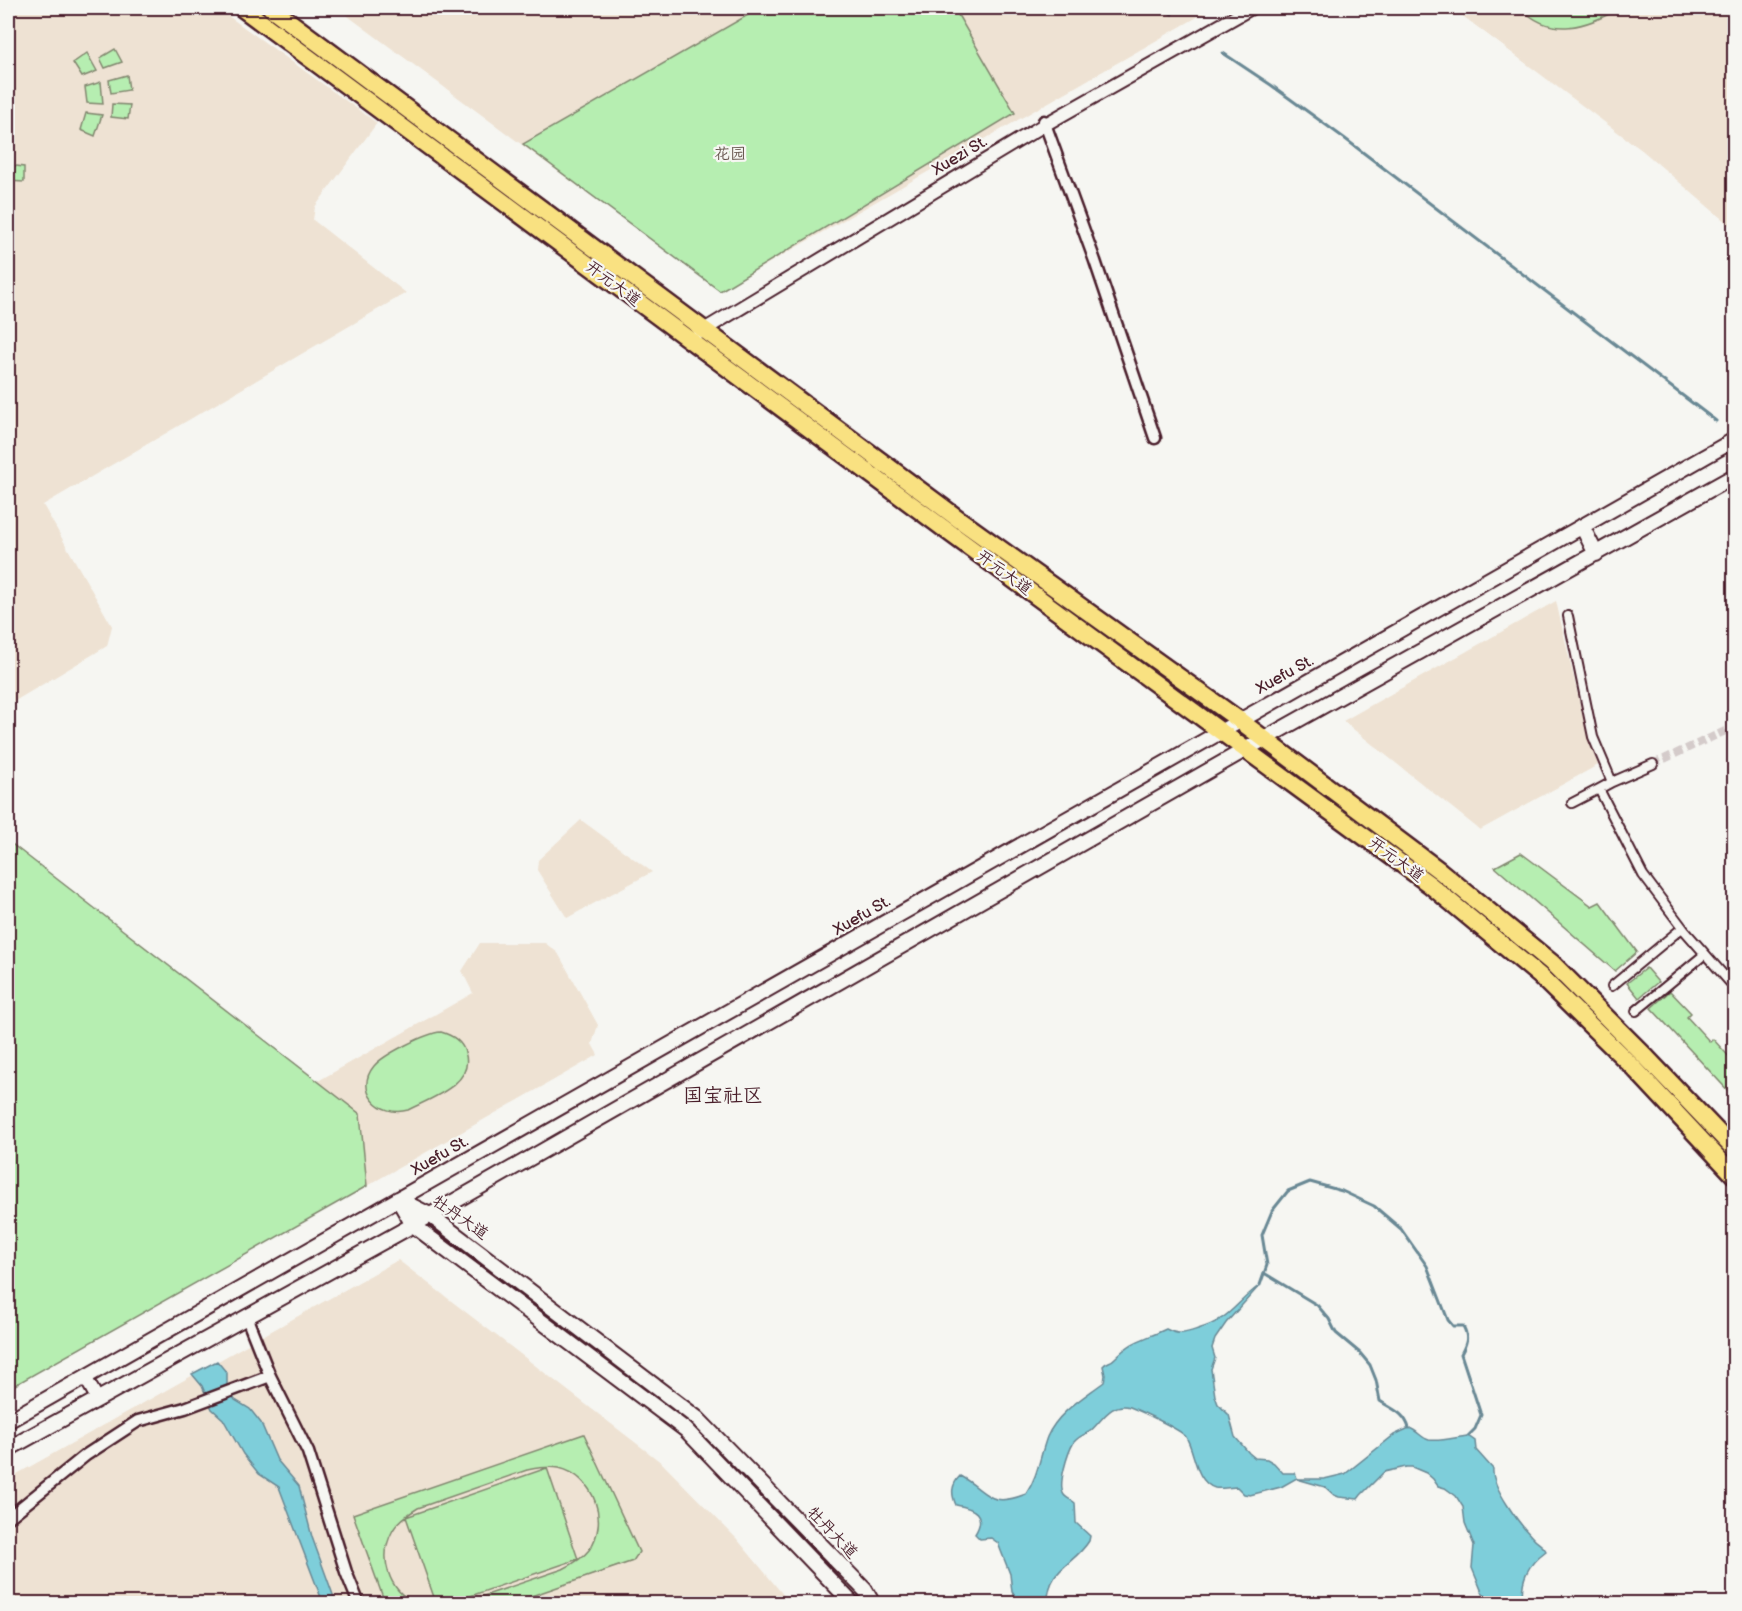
<svg xmlns="http://www.w3.org/2000/svg" width="1742" height="1611" font-family="'Balsamiq Sans','LXGW WenKai TC',sans-serif">
<rect width="100%" height="100%" fill="#f6f6f2"/>
<filter id="ink" filterUnits="userSpaceOnUse"><feTurbulence type="fractalNoise" baseFrequency=".0167" numOctaves="2"/><feDisplacementMap in="SourceGraphic" scale="12" xChannelSelector="R" yChannelSelector="G"/><feConvolveMatrix kernelMatrix="1 2 1 2 8 2 1 2 1" color-interpolation-filters="sRGB"/></filter>
<g filter="url(#ink)">
<path fill="#eee2d3" d="M8,8H217L377,123L315,207L313,220L406,293L43,505L112,626L107,646L8,705Z
M337,8H1213L720,291Z
M1452,8H1734V229L1643,151Z
M1556,601L1588,739L1598,765L1480,830L1343,721Z
M581,820L652,872L567,918L537,870L538,860Z
M8,841L318,1081L473,993L462,971L480,943H545L558,953L598,1025L592,1044L598,1055L8,1389Z
M398,1260L662,1463L737,1539L790,1603H8V1479Z"/>
<path fill="#b6eeb1" stroke="#80866e" stroke-width="1.5" d="M760,8H954L1015,113L720,291L523,144Z
M1521,8H1575L1577,11L1584,8H1620C1587,27 1551,39 1521,8Z
M115,49L122,62L105,68L100,58Z
M87,53L97,71L82,77L73,63Z
M127,75L129,90L111,93L109,80Z
M101,82L103,104L87,103L85,87Z
M112,104L130,105L128,119L111,117Z
M86,113L102,115L95,136L81,130Z
M8,165L24,167V182L8,181Z
M8,841L360,1114L367,1186L8,1389Z
M1521,853L1592,906L1600,902L1637,952L1615,971L1495,867Z
M1646,968L1658,982L1639,998L1627,983Z
M1670,991L1691,1013L1687,1017L1710,1042L1713,1039L1734,1062V1097L1651,1008Z
M441,1032C452,1035 461,1040 465,1052C476,1084 429,1099 408,1110C379,1118 354,1090 374,1066C383,1055 426,1033 441,1032Z
M584,1434L639,1552L633,1561L511,1603H463L563,1569C573,1564 582,1559 589,1550C610,1521 594,1476 559,1468C548,1466 538,1468 527,1470L418,1508C408,1514 399,1520 393,1530C378,1557 388,1590 415,1603H385L353,1514Z
M547,1468L578,1559L450,1603H436L406,1517Z"/>
<path fill="#7eceda" stroke="#698894" stroke-width="1.5" d="M1260,1285L1226,1323L1215,1339L1212,1348L1215,1358L1211,1369L1215,1396L1218,1404L1229,1415L1235,1437L1249,1453L1255,1458L1267,1459L1274,1463L1283,1473H1295L1297,1478L1281,1487L1250,1495L1244,1494L1237,1487C1230,1487 1221,1489 1215,1488C1195,1482 1195,1451 1186,1437C1180,1429 1140,1411 1130,1407C1110,1401 1101,1423 1089,1432C1083,1435 1078,1437 1074,1442C1068,1452 1057,1485 1064,1495C1066,1498 1072,1500 1075,1503L1076,1523L1090,1536L1089,1541C1074,1565 1047,1569 1048,1603H1020L1012,1592L1010,1574L1001,1551L998,1543L991,1538L980,1539L975,1534C987,1514 974,1508 956,1505C951,1494 951,1485 960,1476C989,1492 988,1509 1026,1494C1038,1476 1040,1456 1047,1437C1058,1412 1083,1398 1104,1382L1105,1375L1103,1366C1107,1361 1111,1363 1115,1358C1135,1338 1142,1341 1166,1329C1179,1336 1186,1333 1198,1329C1230,1320 1235,1303 1260,1285Z
M217,1361L227,1373V1387L235,1400L250,1409L261,1423L277,1460L299,1486L312,1537L336,1603H323L279,1487L259,1474L243,1454L223,1419L212,1409L202,1386L192,1374Z
M1409,1428C1417,1430 1421,1438 1429,1440C1441,1442 1456,1437 1468,1436L1475,1441L1476,1450L1493,1469C1491,1486 1520,1525 1533,1538C1537,1543 1543,1545 1546,1551C1527,1565 1520,1580 1523,1603H1494L1482,1592L1472,1568L1474,1545L1465,1523L1463,1507L1456,1496L1445,1488L1438,1486L1433,1479L1426,1473L1412,1467H1406L1384,1472L1361,1495L1358,1499L1339,1497L1334,1495L1325,1487L1297,1479H1324L1345,1474L1394,1435Z"/>
<g fill="none" stroke-linecap="round" stroke-linejoin="round">
<path stroke="#698894" stroke-width="3" d="M1163,8L1172,14
M1223,53L1271,85L1344,138L1716,421
M1264,1273L1317,1305L1329,1319L1336,1333L1360,1353L1370,1365L1376,1380L1380,1401C1393,1410 1404,1412 1409,1428
M1260,1285L1267,1265L1262,1235L1272,1211L1288,1191L1310,1182L1342,1191L1374,1206L1401,1229L1427,1266L1448,1320L1453,1326H1463C1469,1337 1467,1343 1461,1354L1481,1415L1475,1429L1468,1436"/>
<path stroke="#d4cbca" stroke-width="8" stroke-dasharray="8 4" stroke-linecap="butt" d="M1653,764L1734,727"/>
<defs>
<path id="pedestrian" d="M1568,616L1593,737L1612,782L1599,789L1643,875L1685,931L1734,987
M1612,782L1653,764
M1572,803L1599,789
M1612,986L1682,928
M1636,1011L1705,954"/>
<path id="minor" d="M1044,121L1095,261L1155,438
M246,1316L270,1376L308,1452L346,1572L359,1604
M8,1518L86,1455L138,1421L185,1408L270,1376"/>
<path id="tertiary" d="M699,333L1044,125L1251,8
M85,1377L97,1398"/>
<path id="secondary" d="M1582,526L1596,554
M398,1199L430,1215L697,1418L865,1590L873,1604
M398,1199L413,1225L686,1430L853,1604
M8,1421L1734,440
M8,1449L413,1225L1264,739L1734,476"/>
<path id="primary" d="M242,8L950,533L1429,884L1540,976L1635,1069L1734,1175
M271,8L960,520L1239,720L1440,871L1552,963L1647,1058L1734,1149"/>
</defs>
<use href="#pedestrian" stroke="#4a1f2b" stroke-width="12"/>
<use href="#minor" stroke="#4a1f2b" stroke-width="15"/>
<use href="#tertiary" stroke="#4a1f2b" stroke-width="16"/>
<use href="#secondary" stroke="#4a1f2b" stroke-width="18"/>
<use href="#primary" stroke="#4a1f2b" stroke-width="21"/>
<use href="#pedestrian" stroke="#f6f6f2" stroke-width="8"/>
<use href="#minor" stroke="#f6f6f2" stroke-width="10"/>
<use href="#tertiary" stroke="#f6f6f2" stroke-width="12"/>
<use href="#secondary" stroke="#f6f6f2" stroke-width="14"/>
<use href="#primary" stroke="#f9e181" stroke-width="16"/>
</g>
</g>
<g text-anchor="middle" dominant-baseline="central" stroke-width="4.5" stroke-linejoin="round" paint-order="stroke">
<g font-size="16" fill="#65534c" stroke="#f6f6f2">
<text x="730" y="154">花园</text>
</g>
<g font-size="16" fill="#4a1f2b" stroke="#f6f6f2">
<text transform="translate(960 156) rotate(-31)">Xuezi St.</text>
<text transform="translate(613 284) rotate(37)">开元大道</text>
<text transform="translate(1004 573) rotate(36)">开元大道</text>
<text transform="translate(1285 675) rotate(-29)">Xuefu St.</text>
<text transform="translate(1396 860) rotate(36)">开元大道</text>
<text transform="translate(862 916) rotate(-30)">Xuefu St.</text>
<text transform="translate(440 1156) rotate(-30)">Xuefu St.</text>
<text transform="translate(460 1218) rotate(35)">牡丹大道</text>
<text transform="translate(832 1533) rotate(46)">牡丹大道</text>
</g>
<g font-size="20" fill="#4a1f2b" stroke="#f6f6f2">
<text x="723" y="1096">国宝社区</text>
</g>
</g>
<rect width="1742" height="1611" fill="none" stroke="#f6f6f2" stroke-width="30"/>
<rect x="15" y="15" width="1712" height="1581" fill="none" stroke="#4a1f2b" stroke-width="2" filter="url(#ink)"/>
</svg>
